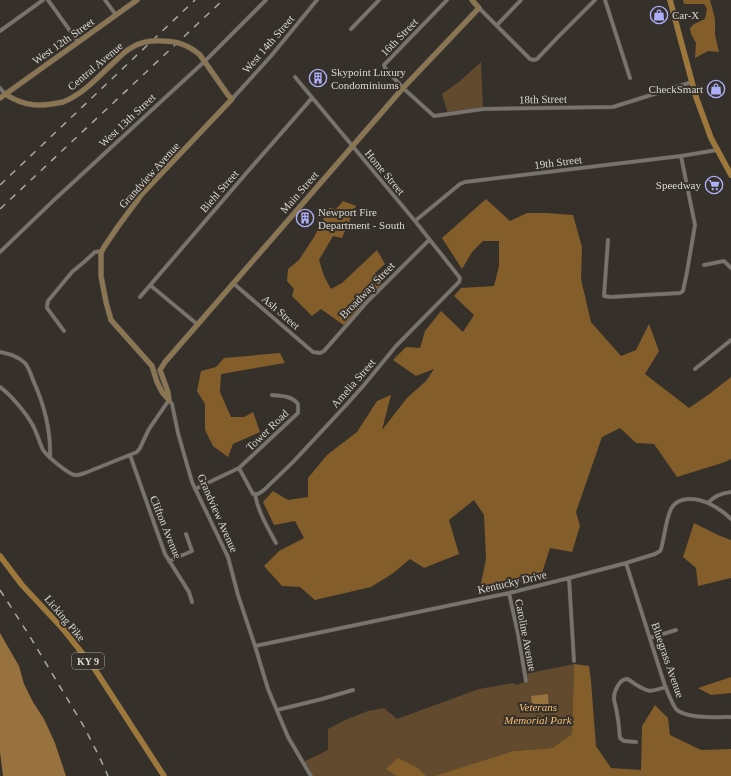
<svg xmlns="http://www.w3.org/2000/svg" width="731" height="776" font-family="'Times New Roman',serif">
<rect width="100%" height="100%" fill="#35302a"/>
<path fill="#614a2d" d="M481,62L483,109L448,114L442,94L460,81Z
M574,664L572,734L552,748L513,751L434,776H311L303,762L328,750V729L345,720L368,711L384,708L397,719L479,689L513,683L517,685L526,681L525,674Z"/>
<path fill="#835d2a" d="M683,0H710L715,19V35L719,52L708,51L695,58L696,43L691,34L690,28L694,24L705,19L707,9L704,4H684Z
M486,199L510,221L527,213H547L573,215L582,247L581,279L591,322L621,356L636,350L649,324L659,351L645,374L689,408L708,395L731,377V459L725,462L677,477L654,444L636,443L620,428L602,437L576,512L580,526L572,552L550,548L541,576L479,593L486,559L484,515L474,500L449,520L459,554L424,568L410,559L392,574L371,587L315,600L300,587L282,586L264,566L279,551L304,538L295,521L274,525L263,502L273,491L288,500L308,497V478L327,455L357,432L377,401L391,395L382,430L407,398L426,381L434,369L416,376L393,360L406,347L420,348L425,331L441,311L463,332L474,315L454,296L461,288L494,286L499,266V241H483L472,252L462,269L442,238Z
M343,201L356,206L342,238L333,236L319,260L324,276L331,289L342,283L377,250L385,264L375,273L383,286L345,326L321,309L312,316L292,296L294,289L287,281L288,269L299,260L314,237L329,208L336,209Z
M280,353L285,363L221,374L220,392L231,417H244L253,412L260,432L233,444L228,457L213,446L205,430V404L197,391L201,371L216,367L224,358Z
M694,523L718,535L731,540V578L698,586L696,568L683,557Z
M574,664L589,666L591,681L596,746L611,768L641,770L642,726L655,705L668,718L670,735L701,750L731,749V776H434L513,751L552,748L572,734Z
M731,677V693L711,695L698,688Z
M398,758L418,768L426,776H397L386,769Z"/>
<path fill="#97713e" d="M0,633L19,666L24,684L33,702L44,719L55,743L66,776H3L0,752Z
M548,694L549,711L542,712L541,704L532,705L531,696Z"/>
<g fill="none" stroke-linecap="round" stroke-linejoin="round">
<defs>
<path id="street" d="M48,0L78,42
M105,0L116,15
M447,0L384,65L385,68L403,88L434,116L483,109L613,107L692,82
M605,0L630,78
M479,8L530,59L534,60L537,59L557,38L595,0
M497,25L521,0
M351,29L379,0
M0,31L43,0
M0,88L5,94
M232,99L271,56L317,0
M415,221L460,184L465,182L681,156L717,150
M608,240L604,296L610,297L680,293L683,291L687,272L695,225L681,156
M0,252L54,200L205,61L266,0
M704,265L724,261L731,268
M233,283L313,352L320,353L324,351L366,303L429,240
M150,285L197,324
M140,297L249,170L312,98
M64,331L47,308V306L48,301L72,272L84,262L95,252L102,251
M0,352C9,354 18,356 25,363C29,368 31,374 33,380C44,404 51,432 50,458
M695,369L731,340
M0,387C11,395 26,413 32,424C37,432 39,442 43,450C48,457 66,472 74,475H78L85,473L137,452L140,448L149,429L169,400L172,404L178,433L192,482L228,557L238,595L255,646L268,689L288,737L311,776
M130,455L165,554L189,592L192,602
M239,468L253,494H255C258,512 268,528 276,543
M195,489L239,468L298,413V404C292,396 282,396 272,395
M255,494H258L264,490L294,461L347,404L364,385L396,346L455,286L459,282L460,278L415,221L295,77
M708,503C714,496 722,493 731,492
M169,561L192,551L186,534
M626,563L665,686C669,694 671,702 676,709C685,719 718,717 731,717
M569,578L574,661
M509,593L518,634L526,681
M650,638L676,630
M255,646L509,593L569,578L626,563L655,554L660,551L661,549C665,536 665,522 671,509C678,495 698,498 710,504C718,508 725,513 731,519
M277,710L322,699L353,690
M636,742L624,741L620,738C619,730 619,722 617,714C617,709 614,703 614,698C614,692 619,679 627,679C630,680 632,682 635,684C649,693 650,692 666,687"/>
<path id="secondary" d="M5,94C25,107 41,107 63,102
M0,98L137,0
M169,400L168,392L160,370L165,362L403,88L479,8L472,0
M169,400L162,392L157,382L152,366L111,320L106,302L101,276V253L104,247L119,225L142,194L232,99L228,95L200,55"/>
<path id="primary" d="M670,0L682,45L696,97L711,138L731,175
M0,556L22,585L63,629L94,668L164,776"/>
</defs>
<use href="#street" stroke="#524d49" stroke-width="4.5"/>
<use href="#secondary" stroke="#524d49" stroke-width="6"/>
<use href="#primary" stroke="#524d49" stroke-width="6"/>
<use href="#street" stroke="#78736c" stroke-width="3.5"/>
<use href="#secondary" stroke="#8b7654" stroke-width="5"/>
<use href="#primary" stroke="#9e783b" stroke-width="5.5"/>
<path stroke="#aaa6a2" stroke-width="1.5" stroke-dasharray="7 7" stroke-linecap="butt" d="M0,185L195,0
M0,209L223,0
M0,590L29,635L83,725L99,756L108,776"/>
<defs>
<path id="secondary-bridge" d="M63,102C83,94 96,79 112,64C118,59 123,52 131,48C140,42 152,40 163,41C177,41 190,46 200,55"/>
</defs>
<use href="#secondary-bridge" stroke="#524d49" stroke-width="6" stroke-linecap="butt"/>
<use href="#secondary-bridge" stroke="#8b7654" stroke-width="5"/>
</g>
<defs>
<symbol id="shop-ring" viewBox="-11 -11 22 22"><circle r="9.5" fill="#35302a" stroke="#adaffb" stroke-width="1.5"/><path d="M-5-2.5h2.3a2.7 3.5 0 0 1 5.4 0H5L5.5 6h-11ZM-1.5-2.5h3a1.5 2.3 0 0 0-3 0Z" fill="#adaffb"/></symbol>
<symbol id="building-ring" viewBox="-11 -11 22 22"><circle r="9.5" fill="#35302a" stroke="#adaffb" stroke-width="1.5"/><path d="M-4-6H4V6H1V3H-1V6H-4ZM-2.5-4.3h1.7v1.8h-1.7ZM.8-4.3h1.7v1.8H.8ZM-2.5-1h1.7V.8h-1.7ZM.8-1h1.7V.8H.8Z" fill="#adaffb"/></symbol>
<symbol id="supermarket-ring" viewBox="-11 -11 22 22"><circle r="9.5" fill="#35302a" stroke="#adaffb" stroke-width="1.5"/><path d="M-6-5.5h2.5l.6 2H6L4.5 2H-2.5L-4.4-4H-6ZM-1.5 3.2a1.3 1.3 0 1 0 .1 0ZM3 3.2a1.3 1.3 0 1 0 .1 0Z" fill="#adaffb"/></symbol>
</defs>
<g fill-rule="evenodd">
<use href="#shop-ring" x="649" y="5" width="20" height="20"/>
<use href="#building-ring" x="308" y="68" width="20" height="20"/>
<use href="#shop-ring" x="706" y="79" width="20" height="20"/>
<use href="#supermarket-ring" x="704" y="175" width="20" height="20"/>
<use href="#building-ring" x="295" y="208" width="20" height="20"/>
</g>
<g text-anchor="middle" dominant-baseline="central" stroke-width="4" stroke-linejoin="round" paint-order="stroke">
<rect fill="#35302a" stroke="#a8a5a0" stroke-width="1" x="72" y="653" width="32" height="16" rx="3"/>
<g font-size="10" font-weight="bold" fill="#dad7d3">
<text x="88" y="661">KY 9</text>
</g>
<g font-size="11" fill="#dad7d3" stroke="#35302a" text-anchor="start">
<text x="672" y="15">Car-X</text>
<text x="331" y="72">Skypoint Luxury<tspan x="331" dy="13">Condominiums</tspan></text>
<text x="703" y="89" text-anchor="end">CheckSmart</text>
<text x="701" y="185" text-anchor="end">Speedway</text>
<text x="318" y="212">Newport Fire<tspan x="318" dy="13">Department - South</tspan></text>
</g>
<g font-size="11" fill="#dad7d3" stroke="#35302a">
<text transform="translate(399 37) rotate(-46)">16th Street</text>
<text transform="translate(63 41) rotate(-35)">West 12th Street</text>
<text transform="translate(268 44) rotate(-49)">West 14th Street</text>
<text transform="translate(95 66) rotate(-40)">Central Avenue</text>
<text transform="translate(543 99) rotate(-1)">18th Street</text>
<text transform="translate(127 120) rotate(-43)">West 13th Street</text>
<text transform="translate(558 162) rotate(-7)">19th Street</text>
<text transform="translate(385 172) rotate(50)">Home Street</text>
<text transform="translate(149 175) rotate(-48)">Grandview Avenue</text>
<text transform="translate(219 191) rotate(-49)">Biehl Street</text>
<text transform="translate(299 192) rotate(-49)">Main Street</text>
<text transform="translate(367 290) rotate(-46)">Broadway Street</text>
<text transform="translate(281 312) rotate(41)">Ash Street</text>
<text transform="translate(353 383) rotate(-49)">Amelia Street</text>
<text transform="translate(267 430) rotate(-44)">Tower Road</text>
<text transform="translate(218 513) rotate(66)">Grandview Avenue</text>
<text transform="translate(166 527) rotate(68)">Clifton Avenue</text>
<text transform="translate(512 582) rotate(-13)">Kentucky Drive</text>
<text transform="translate(65 618) rotate(50)">Licking Pike</text>
<text transform="translate(526 635) rotate(79)">Caroline Avenue</text>
<text transform="translate(668 660) rotate(71)">Bluegrass Avenue</text>
</g>
<g font-size="11" font-style="italic" fill="#f8bf74" stroke="#35302a">
<text x="538" y="707">Veterans<tspan x="538" dy="13">Memorial Park</tspan></text>
</g>
</g>
</svg>
